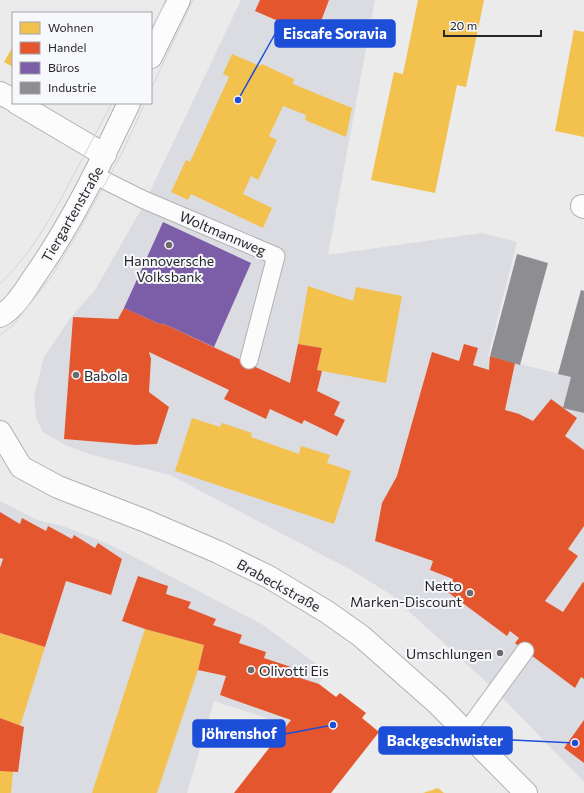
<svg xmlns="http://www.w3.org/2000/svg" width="584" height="793" font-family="Commissioner,sans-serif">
<rect width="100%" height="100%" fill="#ebebec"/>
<path fill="#dbdce2" d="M241,0H375L328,255L482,233L517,242L488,356L584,380V782L495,690L390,594L353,571L170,475L89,454L67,446L43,432L36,418L34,396L44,357L71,317L95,290L143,206Z
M0,501L37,520L63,526L113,546L263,625L326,671L319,684L287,725L214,701L187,793H0Z"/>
<path fill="#f2c14e" d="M418,0H484L466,87L457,85L435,193L371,180L394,72L403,74Z
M574,30L584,32V137L555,131Z
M13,46V67L4,62Z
M232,54L260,66L262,64L294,79L293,84L352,108L346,137L305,120L306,115L283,106L269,136L277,140L258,180L251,176L243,194L272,208L263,228L191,194L188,200L171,192L186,160L190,162L229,77L223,74Z
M308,286L353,301L356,287L402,296L386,383L317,370L322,348L298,344Z
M192,418L220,427L222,423L252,433L251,437L299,454L301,446L330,455L327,463L351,471L334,524L175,471Z
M145,629L204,645L198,670L157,793H92Z
M0,633L45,647L20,726L0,718Z
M0,771H13L11,793H0Z
M438,788L444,793H423Z"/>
<path fill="#e4572e" d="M260,0H329L315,37L255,11Z
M124,308L162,325V323L290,383L298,344L322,348L317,370L322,371L317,391L340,402L334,415L345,420L337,436L304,420L302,424L270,409L266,419L224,399L229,390L149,352L151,359L149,392L169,407L157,444L136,445L64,439L73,317L118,319Z
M464,344L478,348L473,365L489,370L490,356L515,363L505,410L519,414L533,421L551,399L577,418L565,436L584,450V526L568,549L578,556L545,601L563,612L583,582L584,583V679L581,677L575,688L515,643L519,638L510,631L507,636L445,590L453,579L430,570L433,561L375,541L382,503L397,476L432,352L459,361Z
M0,512L20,524L22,518L46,531L48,526L72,539L74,535L95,548L98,543L122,559L111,595L66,581L45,647L0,633V568L3,559L0,558Z
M138,576L168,586L166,594L191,602L188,608L216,619L213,625L242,635L239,643L266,652L264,658L291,667L288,674L319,684L336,697L340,693L366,713L362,718L379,732L331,793H234L291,720L220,695L226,676L198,670L204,645L145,629L122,621Z
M0,718L24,727L18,772L0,771Z
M584,720V763L564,748Z"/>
<path fill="#7b5ea7" d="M163,222L251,263L214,347L162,323V325L124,308Z"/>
<path fill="#8d8d92" d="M517,254L548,263L520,365L490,356Z
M581,290L584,291V413L563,408L571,377L558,374Z"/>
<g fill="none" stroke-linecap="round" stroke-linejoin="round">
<defs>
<path id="lane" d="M94,175L142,199L276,256L249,360
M466,732L525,651"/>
<path id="street" d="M0,93L13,100
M17,103L105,155
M582,206L584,207"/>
<path id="secondary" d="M151,57L179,0
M0,316C15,308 25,290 34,277C72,223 101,162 129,103
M0,432L21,467L58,487L146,521L218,552L269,577L327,612L361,636L438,704L526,793"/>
</defs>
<use href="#lane" stroke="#b1b1b2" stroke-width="19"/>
<use href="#street" stroke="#b1b1b2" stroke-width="24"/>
<use href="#secondary" stroke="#b1b1b2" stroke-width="24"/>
<use href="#lane" stroke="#fcfcfc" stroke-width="17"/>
<use href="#street" stroke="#fcfcfc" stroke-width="22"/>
<use href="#secondary" stroke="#fcfcfc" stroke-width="22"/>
<path stroke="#d5d5d5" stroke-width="1" d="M151,29L167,0
M151,89L193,0
M0,284C32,253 53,215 73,176C86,152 99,127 112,103
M0,335L13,325L52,276L79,231L122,153L145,103"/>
</g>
<g fill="#6c6c6d" stroke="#f7f8fb" stroke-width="1.5">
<circle cx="169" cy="245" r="4"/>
<circle cx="76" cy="375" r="4"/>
<circle cx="470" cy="593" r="4"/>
<circle cx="500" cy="653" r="4"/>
<circle cx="251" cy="670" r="4"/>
</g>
<g text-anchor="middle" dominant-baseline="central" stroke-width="4" stroke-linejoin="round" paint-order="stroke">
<g font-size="14" fill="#272728" stroke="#f7f8fb">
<text transform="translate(72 214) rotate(-60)">Tiergartenstraße</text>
<text transform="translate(223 233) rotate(23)">Woltmannweg</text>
<text transform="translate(279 585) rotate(29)">Brabeckstraße</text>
</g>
<g font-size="14" fill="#272728" stroke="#f7f8fb" text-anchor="start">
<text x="169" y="260" text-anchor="middle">Hannoversche<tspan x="169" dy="16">Volksbank</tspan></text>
<text x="84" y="375">Babola</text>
<text x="462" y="585" text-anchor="end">Netto<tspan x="462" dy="16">Marken-Discount</tspan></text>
<text x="492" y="653" text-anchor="end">Umschlungen</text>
<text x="259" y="670">Olivotti Eis</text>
</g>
</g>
<path fill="none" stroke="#1d4ed8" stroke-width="1.5" d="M238 100L275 34M333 725L285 734M575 743L512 740"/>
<g fill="#1d4ed8" stroke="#f7f8fb" stroke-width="1.5">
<circle cx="238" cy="100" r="4"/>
<circle cx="333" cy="725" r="4"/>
<circle cx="575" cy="743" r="4"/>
</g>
<g fill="#1d4ed8" stroke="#1d4ed8" stroke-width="1.5">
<rect x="275" y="20" width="120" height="27" rx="4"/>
<rect x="193" y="720" width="92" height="27" rx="4"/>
<rect x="379" y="727" width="133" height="27" rx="4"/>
</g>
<g font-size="15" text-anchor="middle" font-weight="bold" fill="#fff">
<text x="335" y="39">Eiscafe Soravia</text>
<text x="239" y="739">Jöhrenshof</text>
<text x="445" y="746">Backgeschwister</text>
</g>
<rect x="12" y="12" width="140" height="92" fill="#f7f8fb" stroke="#a4a4a7"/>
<rect x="20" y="22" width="20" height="12" fill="#f2c14e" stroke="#a4a4a7"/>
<text x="48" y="32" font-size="12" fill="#272728">Wohnen</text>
<rect x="20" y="42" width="20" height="12" fill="#e4572e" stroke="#a4a4a7"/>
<text x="48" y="52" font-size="12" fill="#272728">Handel</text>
<rect x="20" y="62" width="20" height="12" fill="#7b5ea7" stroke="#a4a4a7"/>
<text x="48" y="72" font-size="12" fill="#272728">Büros</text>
<rect x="20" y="82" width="20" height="12" fill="#8d8d92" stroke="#a4a4a7"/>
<text x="48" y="92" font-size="12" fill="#272728">Industrie</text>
<path d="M444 30v6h97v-6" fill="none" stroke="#272728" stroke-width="2"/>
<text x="450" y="30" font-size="12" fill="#272728" stroke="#f7f8fb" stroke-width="3" paint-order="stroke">20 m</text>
</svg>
